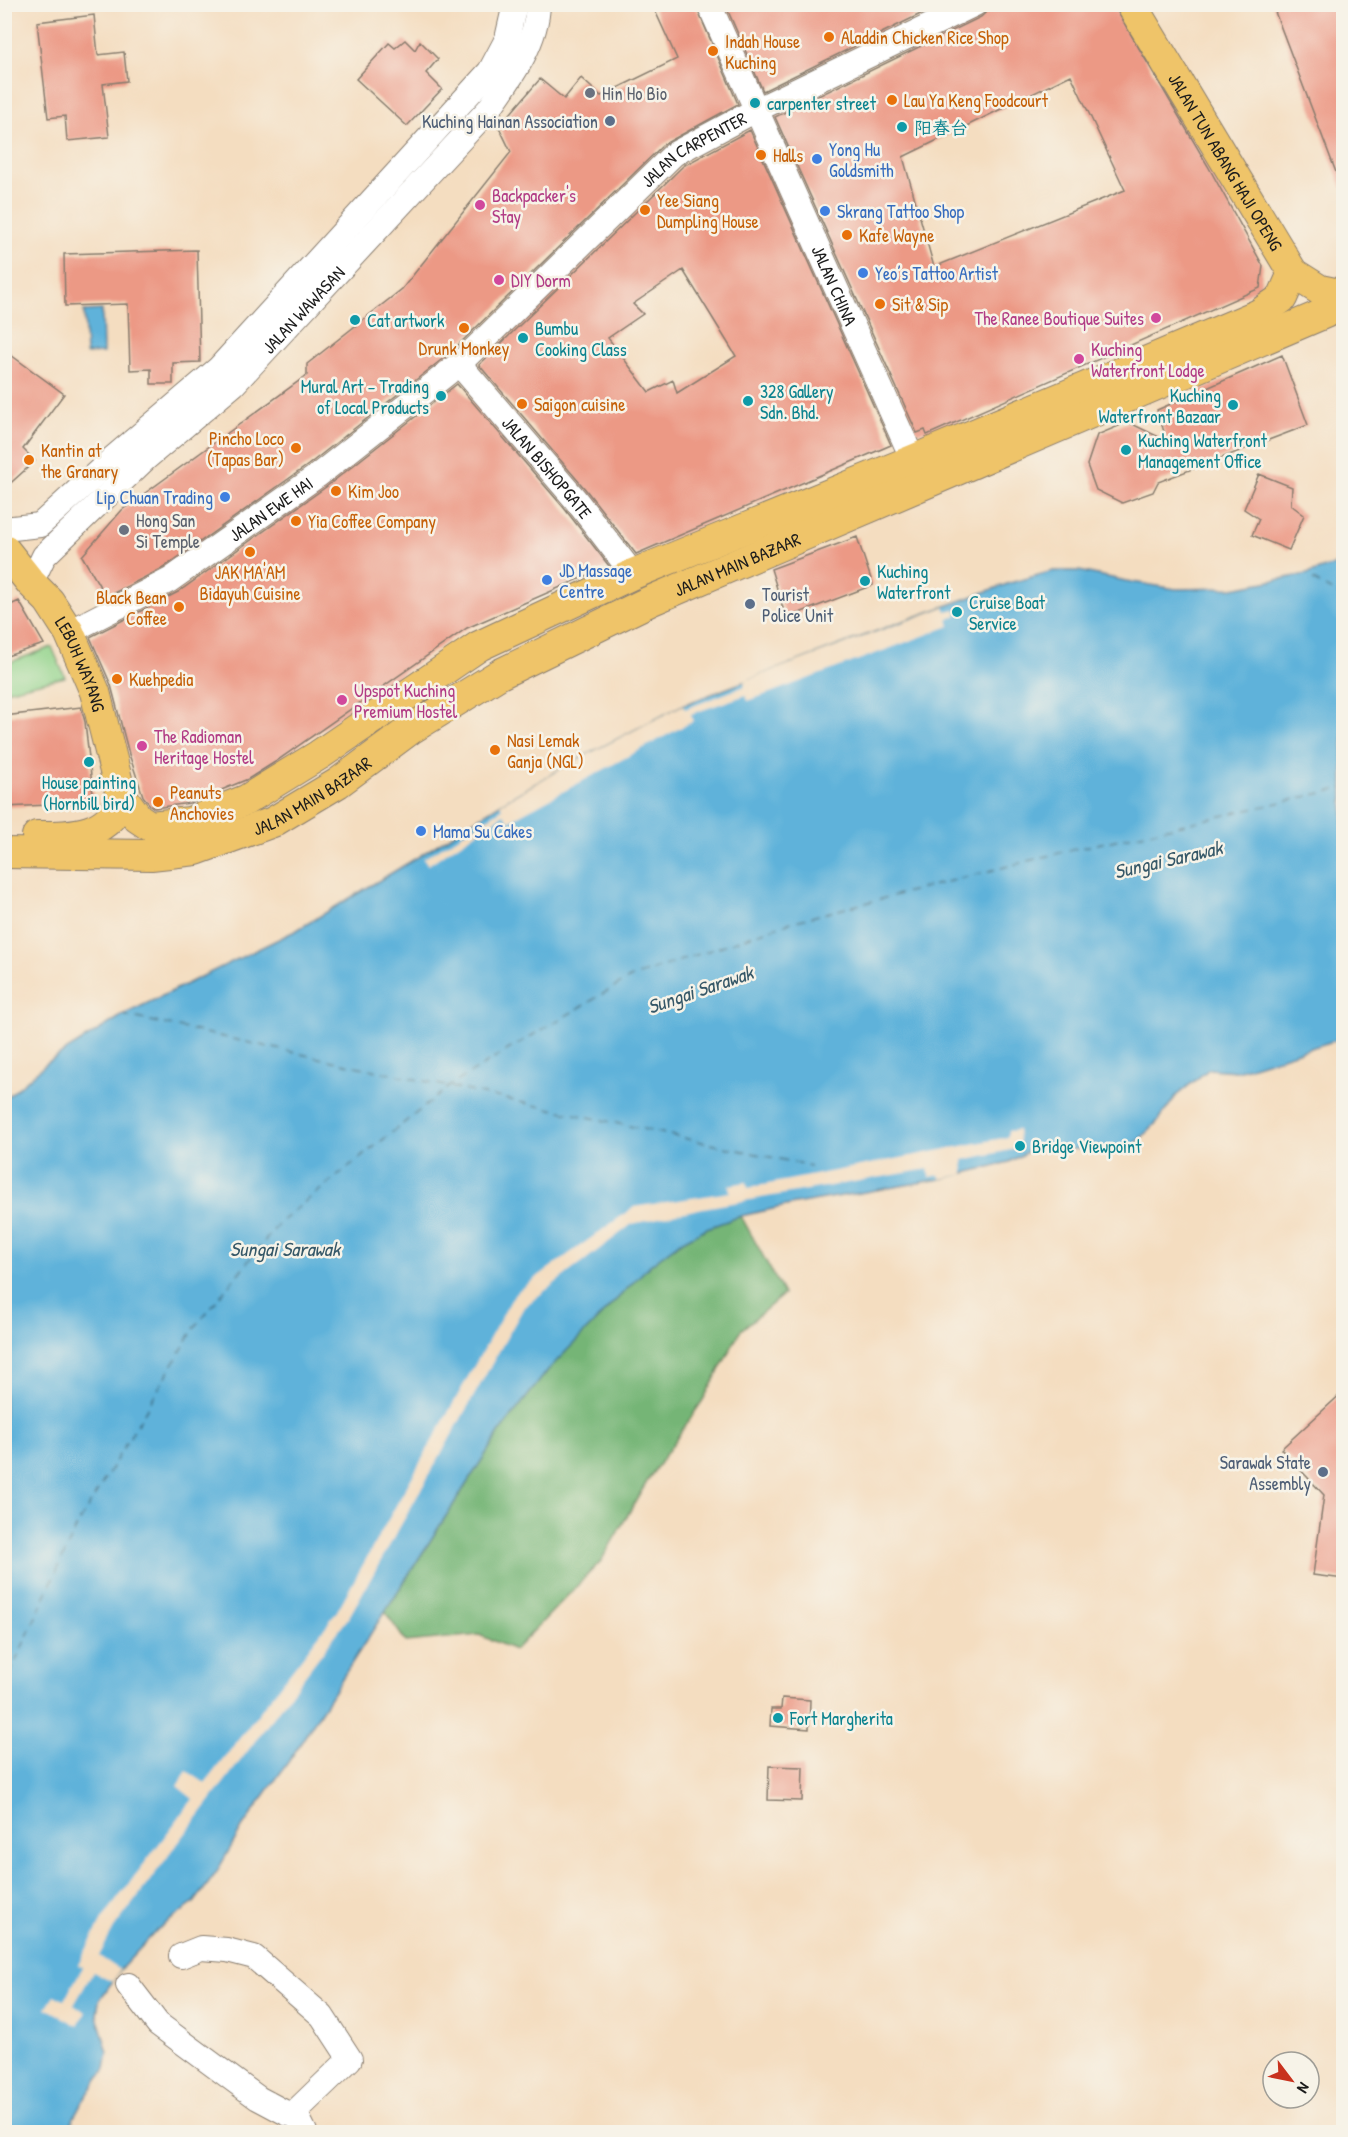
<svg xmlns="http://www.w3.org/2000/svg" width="1348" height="2137" font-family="'Patrick Hand','LXGW WenKai TC',sans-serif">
<rect width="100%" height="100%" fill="#f7f3e8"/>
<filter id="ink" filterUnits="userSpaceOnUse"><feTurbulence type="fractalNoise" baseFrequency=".0167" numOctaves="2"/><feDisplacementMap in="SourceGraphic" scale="12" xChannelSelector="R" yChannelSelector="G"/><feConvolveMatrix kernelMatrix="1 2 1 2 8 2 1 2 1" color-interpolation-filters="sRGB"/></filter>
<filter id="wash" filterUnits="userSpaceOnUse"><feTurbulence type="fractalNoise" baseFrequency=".008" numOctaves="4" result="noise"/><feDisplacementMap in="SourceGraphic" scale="24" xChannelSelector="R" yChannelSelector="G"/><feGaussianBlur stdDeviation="1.35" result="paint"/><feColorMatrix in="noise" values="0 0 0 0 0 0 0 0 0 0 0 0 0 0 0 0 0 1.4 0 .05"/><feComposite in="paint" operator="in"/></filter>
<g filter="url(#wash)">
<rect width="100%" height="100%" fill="#f4ddc0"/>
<path fill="#91d38a" stroke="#567853" stroke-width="1.5" d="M52,647L65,677L5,691V664Z"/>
<path fill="#74b576" stroke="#486849" stroke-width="1.5" d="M741,1216L784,1294L741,1330L703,1400L648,1480L601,1561L515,1650L479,1635L406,1642L385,1612L501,1430L548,1370L650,1265L679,1243L707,1228Z"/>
<path fill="#5eb2da" stroke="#3d677b" stroke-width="1.5" d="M102,310L103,353L86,354L84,311Z
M1343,562V1038L1237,1071L1209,1069L1176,1096L1159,1120L1134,1145L1110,1151L1036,1147L1009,1162L941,1179L795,1204L741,1216L707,1228L679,1243L650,1265L548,1370L501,1430L293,1755L243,1826L216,1873L194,1903L157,1930L120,1970L99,2001L97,2015L108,2053L105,2069L83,2101L66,2132H5L4,1100L48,1062L123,1015L297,930L418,857L500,804L573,762L683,705L898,623L1010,583L1053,571H1079L1126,581L1176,589L1233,588L1307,574Z"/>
<path fill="#f4ddc0" d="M944,607L946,611L956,609L957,616L948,619L950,626L748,701L746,695L691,714L693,721L509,821L504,814L428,865L423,859L502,809L500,804L573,762L683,705L685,709L745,686L744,681Z
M1018,1130L1020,1148L963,1160L964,1174L941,1179L939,1175L930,1177L928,1169L703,1208L632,1224L524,1307L349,1617L114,1928L99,1956L120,1970L117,1975L112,1982L93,1972L74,2005L86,2012L78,2026L46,2008L54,1995L64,2000L83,1967L78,1965L103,1918L193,1799L177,1786L187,1771L205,1783L336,1613L515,1293L634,1207L730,1192L729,1185L747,1182L748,1188L1008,1137V1131Z"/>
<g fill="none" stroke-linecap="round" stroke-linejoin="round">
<path stroke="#365868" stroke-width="1.5" stroke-dasharray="8 6" stroke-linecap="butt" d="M1313,580L1344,598
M123,1015L811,1166
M4,1687L77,1526L195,1327L280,1222L450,1086L511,1048L630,978L788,923L1071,850L1344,788"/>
</g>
<g id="blocks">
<path fill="#ec9985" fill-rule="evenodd" d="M652,4H695L738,104L664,144L450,353L308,465L163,568L106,597L82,556L122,510L307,375V364L402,289L511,152L499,127L540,79L564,99L581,78L601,96L677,59Z
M738,4H941L763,91L728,11Z
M989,4H1113L1208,166L1263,266L1260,288L927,435L925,430L917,433L775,117L981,17L987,11ZM1071,75L1125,190L934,267L903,157Z
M1272,4H1344V188H1342Z
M94,15L98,55L124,52L127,81L103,84L109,137L67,141L65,116L48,118L37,22Z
M405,40L415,50L420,41L438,59L426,73L442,89L407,126L356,79L389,43L395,48Z
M750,130L891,445L636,554L586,490L479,365L683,166ZM683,270L736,356L677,393L673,380L649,392L608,338L643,314L633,304Z
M197,250L200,362L173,363V384H151V369L130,370L128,304L65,306L64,254Z
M4,350L64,394L23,449L35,461L4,489Z
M1282,355L1308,425L1158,482L1153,492L1122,503L1096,490L1087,465L1097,435L1128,422L1167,441L1157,410Z
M457,384L564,508L609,566L467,628L275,762L248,779L190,803L154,808L150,805L143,796L129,754L111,685L90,637L178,592L326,487Z
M1259,474L1292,487L1291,505L1304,515L1289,550L1252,535L1259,519L1244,509Z
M857,537L873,585L786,618L771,569Z
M19,601L44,644L4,657V608Z
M81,707L85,722L94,803L4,807V716Z
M1344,1391V1579L1313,1575L1324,1495L1281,1449Z
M782,1698L810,1700L809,1729L770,1726L771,1709H781Z
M769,1766L803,1767L802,1801L768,1800Z"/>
</g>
</g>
<g filter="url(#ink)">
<use href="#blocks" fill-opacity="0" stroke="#887c6e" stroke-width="1.5"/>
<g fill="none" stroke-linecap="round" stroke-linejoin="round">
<defs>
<g id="minor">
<path id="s1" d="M709,4L913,460"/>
<path id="s2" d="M459,364L575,499L633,574"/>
<path d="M4,529L40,525L112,459L218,369L490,71L507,39L515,4"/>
<path id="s3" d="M31,583L44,556L145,459L234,384L488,110C510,79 537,44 538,4"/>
<path id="s4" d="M69,632L170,580L317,476L459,364L674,154L756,110L975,4"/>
<path d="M128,1985L158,2024L258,2098L288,2114L295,2112L350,2059L322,2016L254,1957L227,1950L201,1948L181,1956"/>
<path d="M295,2112L305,2132"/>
</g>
<g id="major">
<path id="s5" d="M1131,4L1293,273L1320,290L1344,295"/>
<path id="s6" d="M4,549L31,583L49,601L69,632L95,692L121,795L138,818L150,826L190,822L246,800L319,755L479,646L633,574L913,460L1259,314L1282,298L1293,273"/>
<path d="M37,836C73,836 112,836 121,795"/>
<path id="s7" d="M4,853L151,855L196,850L273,822L338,783L411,729L500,674L650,601L1344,305"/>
</g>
</defs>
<use href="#minor" stroke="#887c6e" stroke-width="26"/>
<use href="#major" stroke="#887c6e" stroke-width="32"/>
<use href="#minor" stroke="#fff" stroke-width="24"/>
<use href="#major" stroke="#efc469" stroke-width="30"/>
</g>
</g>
<g fill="#e8710a" stroke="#f7f3e8" stroke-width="2">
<circle cx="829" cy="37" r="6"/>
<circle cx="713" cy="51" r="6"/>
<circle cx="892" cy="100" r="6"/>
<circle cx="761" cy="155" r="6"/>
<circle cx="645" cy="210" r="6"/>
<circle cx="847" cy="235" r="6"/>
<circle cx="880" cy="304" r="6"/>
<circle cx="464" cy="328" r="6"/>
<circle cx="522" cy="404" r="6"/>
<circle cx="296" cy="448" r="6"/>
<circle cx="29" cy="460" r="6"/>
<circle cx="336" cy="491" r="6"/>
<circle cx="296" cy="521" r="6"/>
<circle cx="250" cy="552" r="6"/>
<circle cx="179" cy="607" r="6"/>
<circle cx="117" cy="679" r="6"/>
<circle cx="495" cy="750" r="6"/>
<circle cx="158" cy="802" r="6"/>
</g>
<g fill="#6b7280" stroke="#f7f3e8" stroke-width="2">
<circle cx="590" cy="93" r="6"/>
<circle cx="124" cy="530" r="6"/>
</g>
<g fill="#0f9aa8" stroke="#f7f3e8" stroke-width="2">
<circle cx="755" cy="103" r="6"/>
<circle cx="902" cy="127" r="6"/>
<circle cx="355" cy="320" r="6"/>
<circle cx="523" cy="338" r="6"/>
<circle cx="441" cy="396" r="6"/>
<circle cx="748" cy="401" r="6"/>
<circle cx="1233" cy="405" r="6"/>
<circle cx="1126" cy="450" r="6"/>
<circle cx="865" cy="581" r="6"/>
<circle cx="957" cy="612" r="6"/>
<circle cx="89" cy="762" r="6"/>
<circle cx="1020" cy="1146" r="6"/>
<circle cx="778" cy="1718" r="6"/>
</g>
<g fill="#5c6f8a" stroke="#f7f3e8" stroke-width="2">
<circle cx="610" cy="121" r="6"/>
<circle cx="750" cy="604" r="6"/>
<circle cx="1323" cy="1472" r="6"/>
</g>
<g fill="#3f7fe0" stroke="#f7f3e8" stroke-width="2">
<circle cx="817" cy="159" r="6"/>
<circle cx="825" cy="211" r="6"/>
<circle cx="863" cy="273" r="6"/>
<circle cx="225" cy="497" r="6"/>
<circle cx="547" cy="580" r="6"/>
<circle cx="421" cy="831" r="6"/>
</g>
<g fill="#d1479c" stroke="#f7f3e8" stroke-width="2">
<circle cx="480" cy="205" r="6"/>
<circle cx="499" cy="280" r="6"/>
<circle cx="1156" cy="318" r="6"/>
<circle cx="1079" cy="359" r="6"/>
<circle cx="342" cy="700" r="6"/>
<circle cx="142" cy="746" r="6"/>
</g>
<g text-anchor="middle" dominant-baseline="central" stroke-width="5" stroke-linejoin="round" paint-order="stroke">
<g font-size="18" fill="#c56008" stroke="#f7f3e8" text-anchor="start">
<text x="841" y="37">Aladdin Chicken Rice Shop</text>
<text x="725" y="41">Indah House<tspan x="725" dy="21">Kuching</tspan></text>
<text x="904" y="100">Lau Ya Keng Foodcourt</text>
<text x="773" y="155">Halls</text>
<text x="657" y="200">Yee Siang<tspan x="657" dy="21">Dumpling House</tspan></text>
<text x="859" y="235">Kafe Wayne</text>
<text x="892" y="304">Sit &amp; Sip</text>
<text x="464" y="348" text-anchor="middle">Drunk Monkey</text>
<text x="534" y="404">Saigon cuisine</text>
<text x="284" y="438" text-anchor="end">Pincho Loco<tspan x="284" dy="21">(Tapas Bar)</tspan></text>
<text x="41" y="450">Kantin at<tspan x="41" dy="21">the Granary</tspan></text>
<text x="348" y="491">Kim Joo</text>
<text x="308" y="521">Yia Coffee Company</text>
<text x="250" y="572" text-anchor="middle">JAK MA'AM<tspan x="250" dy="21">Bidayuh Cuisine</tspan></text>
<text x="167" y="597" text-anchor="end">Black Bean<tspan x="167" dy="21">Coffee</tspan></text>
<text x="129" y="679">Kuehpedia</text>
<text x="507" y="740">Nasi Lemak<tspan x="507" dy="21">Ganja (NGL)</tspan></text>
<text x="170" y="792">Peanuts<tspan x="170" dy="21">Anchovies</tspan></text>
</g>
<g font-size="18" fill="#5b616d" stroke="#f7f3e8" text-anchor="start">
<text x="602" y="93">Hin Ho Bio</text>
<text x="136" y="520">Hong San<tspan x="136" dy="21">Si Temple</tspan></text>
</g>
<g font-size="18" fill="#0d838f" stroke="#f7f3e8" text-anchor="start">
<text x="767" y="103">carpenter street</text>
<text x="914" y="127">阳春台</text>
<text x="367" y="320">Cat artwork</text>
<text x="535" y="328">Bumbu<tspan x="535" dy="21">Cooking Class</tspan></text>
<text x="429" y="386" text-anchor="end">Mural Art – Trading<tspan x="429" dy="21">of Local Products</tspan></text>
<text x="760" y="391">328 Gallery<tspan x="760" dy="21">Sdn. Bhd.</tspan></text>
<text x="1221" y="395" text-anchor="end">Kuching<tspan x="1221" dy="21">Waterfront Bazaar</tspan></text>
<text x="1138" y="440">Kuching Waterfront<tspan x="1138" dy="21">Management Office</tspan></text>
<text x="877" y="571">Kuching<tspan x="877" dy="21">Waterfront</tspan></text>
<text x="969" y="602">Cruise Boat<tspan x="969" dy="21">Service</tspan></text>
<text x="89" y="782" text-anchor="middle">House painting<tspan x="89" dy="21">(Hornbill bird)</tspan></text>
<text x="1032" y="1146">Bridge Viewpoint</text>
<text x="790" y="1718">Fort Margherita</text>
</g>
<g font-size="18" fill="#4e5e75" stroke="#f7f3e8" text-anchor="end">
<text x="598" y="121">Kuching Hainan Association</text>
<text x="762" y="594" text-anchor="start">Tourist<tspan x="762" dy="21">Police Unit</tspan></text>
<text x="1311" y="1462">Sarawak State<tspan x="1311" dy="21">Assembly</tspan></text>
</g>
<g font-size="18" fill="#366cbe" stroke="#f7f3e8" text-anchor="start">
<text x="829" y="149">Yong Hu<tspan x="829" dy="21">Goldsmith</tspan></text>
<text x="837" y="211">Skrang Tattoo Shop</text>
<text x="875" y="273">Yeo’s Tattoo Artist</text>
<text x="213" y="497" text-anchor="end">Lip Chuan Trading</text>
<text x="559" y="570">JD Massage<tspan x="559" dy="21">Centre</tspan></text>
<text x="433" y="831">Mama Su Cakes</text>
</g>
<g font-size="18" fill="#1c1c1c" stroke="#f7f3e8">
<text stroke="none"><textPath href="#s4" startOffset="794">JALAN CARPENTER</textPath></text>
<text stroke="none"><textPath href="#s5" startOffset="184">JALAN TUN ABANG HAJI OPENG</textPath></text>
<text stroke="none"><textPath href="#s1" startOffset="308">JALAN CHINA</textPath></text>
<text stroke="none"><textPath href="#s3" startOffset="388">JALAN WAWASAN</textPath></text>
<text stroke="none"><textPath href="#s2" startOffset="136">JALAN BISHOPGATE</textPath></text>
<text stroke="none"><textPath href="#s4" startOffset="237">JALAN EWE HAI</textPath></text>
<text stroke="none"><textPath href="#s7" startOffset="807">JALAN MAIN BAZAAR</textPath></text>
<text stroke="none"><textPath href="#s6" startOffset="140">LEBUH WAYANG</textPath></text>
<text stroke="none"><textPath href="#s7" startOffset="321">JALAN MAIN BAZAAR</textPath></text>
</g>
<g font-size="18" fill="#b23c85" stroke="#f7f3e8" text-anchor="start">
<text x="492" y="195">Backpacker's<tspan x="492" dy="21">Stay</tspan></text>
<text x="511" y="280">DIY Dorm</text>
<text x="1144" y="318" text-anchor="end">The Ranee Boutique Suites</text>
<text x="1091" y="349">Kuching<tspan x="1091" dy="21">Waterfront Lodge</tspan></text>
<text x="354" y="690">Upspot Kuching<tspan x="354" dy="21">Premium Hostel</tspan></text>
<text x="154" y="736">The Radioman<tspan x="154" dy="21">Heritage Hostel</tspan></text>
</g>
<g font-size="20" font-style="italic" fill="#365868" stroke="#f7f3e8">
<text transform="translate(1168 859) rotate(-13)">Sungai Sarawak</text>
<text transform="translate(700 989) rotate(-19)">Sungai Sarawak</text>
<text x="285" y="1248">Sungai Sarawak</text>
</g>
</g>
<rect width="1348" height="2137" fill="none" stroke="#f7f3e8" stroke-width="24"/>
<g transform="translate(1291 2080) rotate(122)"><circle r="28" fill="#f7f3e8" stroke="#9f9d96" stroke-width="1.5"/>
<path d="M0-4.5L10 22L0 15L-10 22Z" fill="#c8321e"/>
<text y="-9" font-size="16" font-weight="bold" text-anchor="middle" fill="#1c1c1c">N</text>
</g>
</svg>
